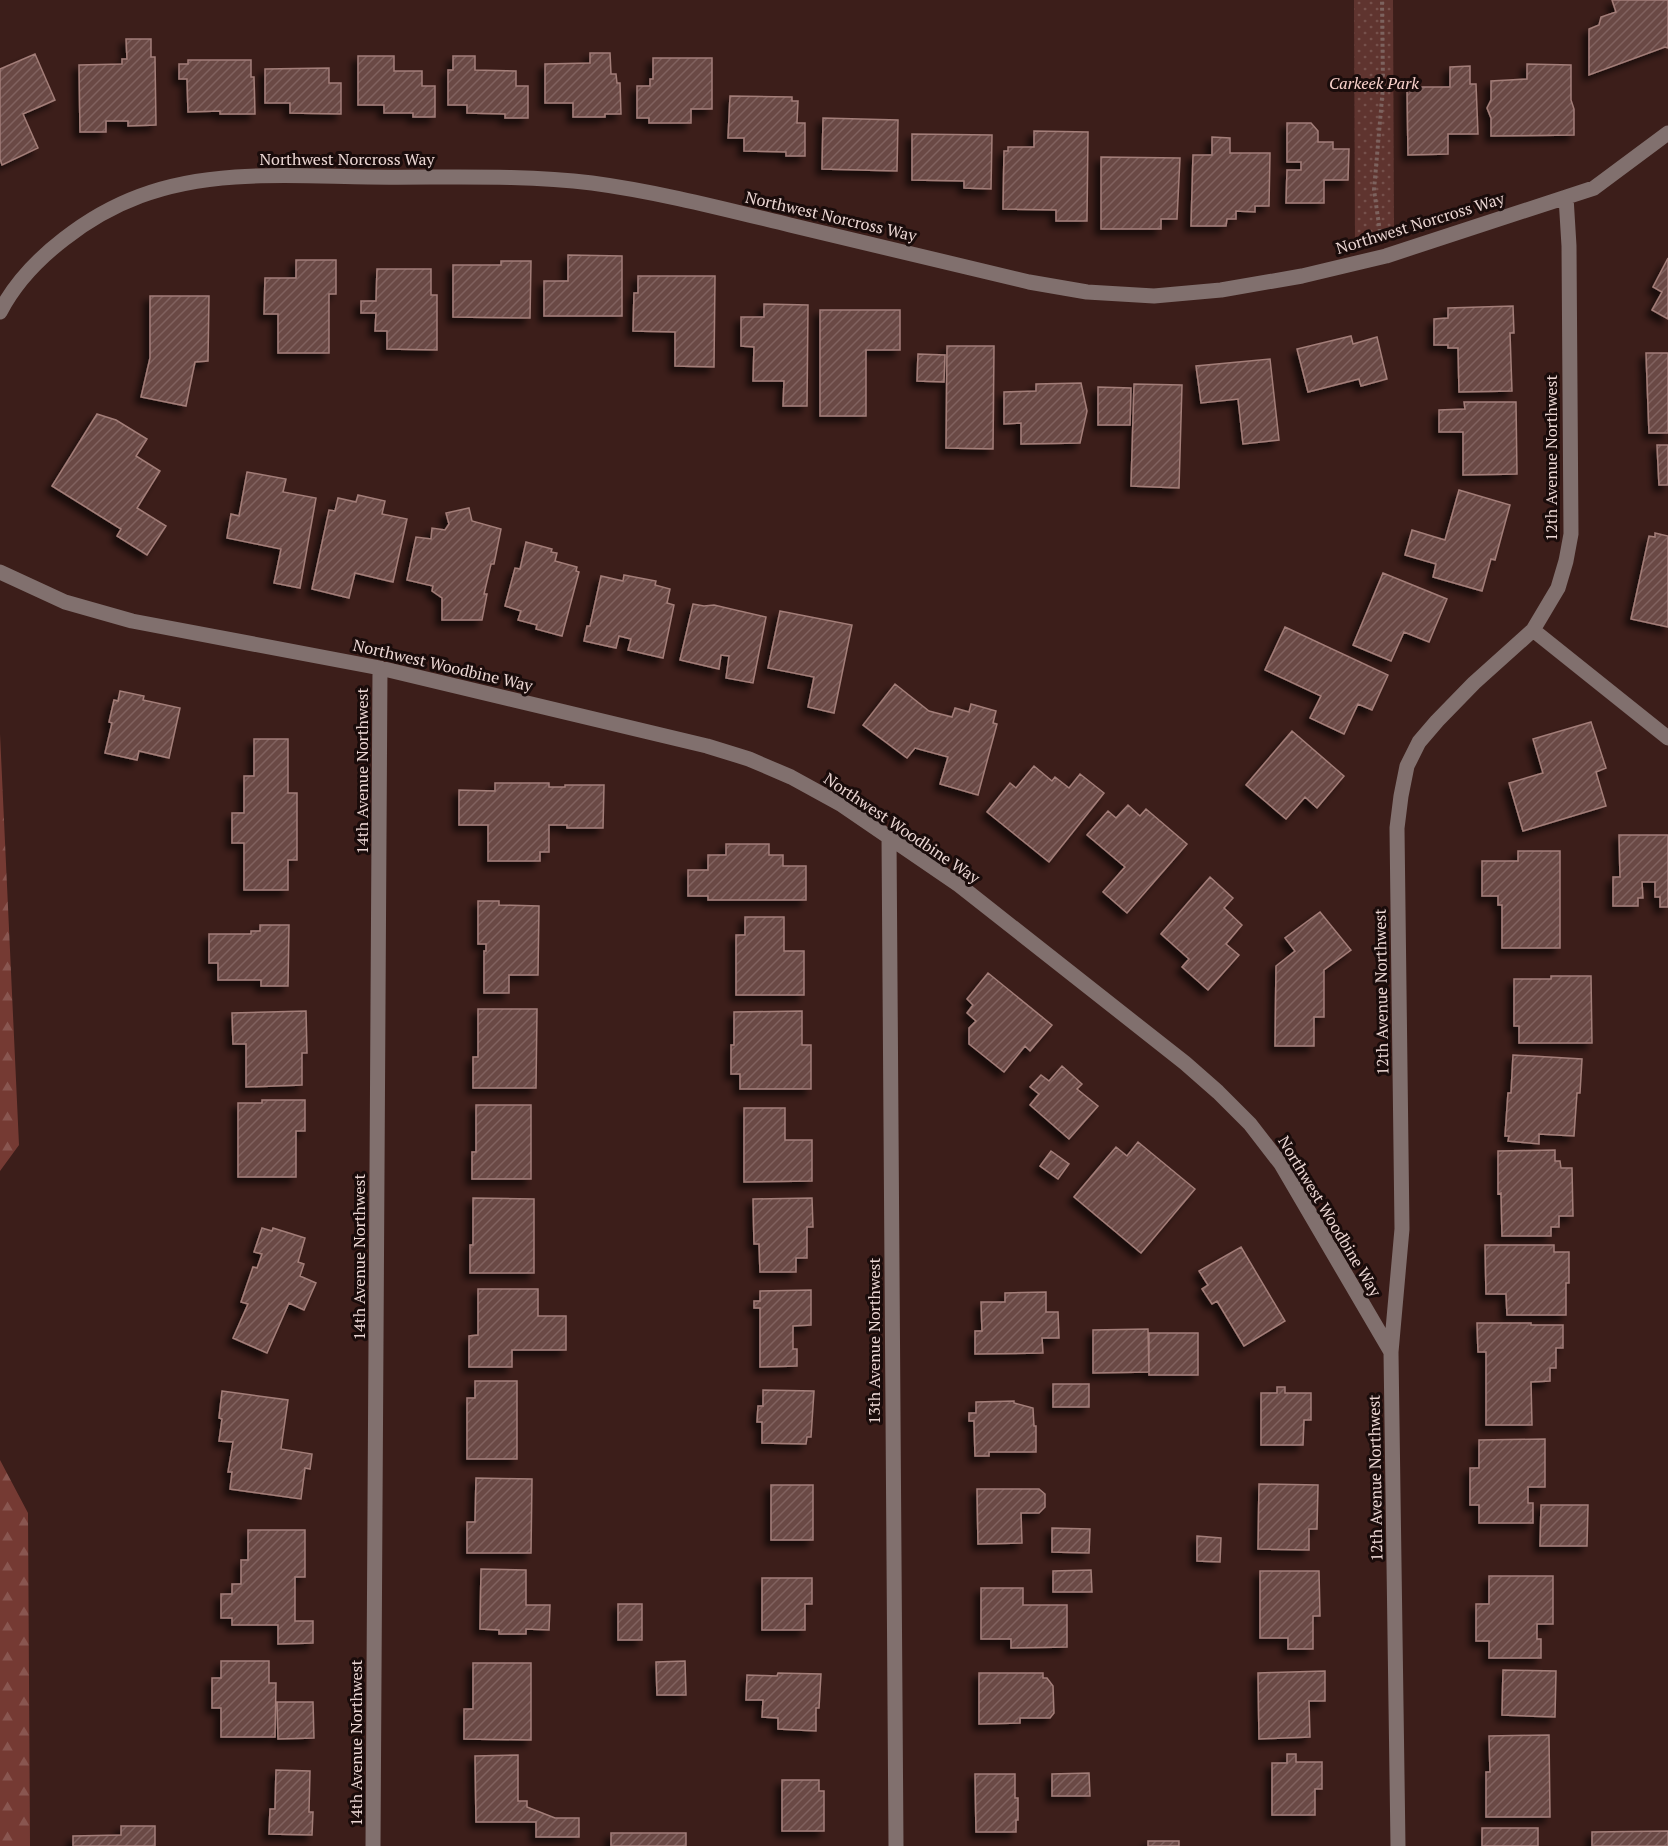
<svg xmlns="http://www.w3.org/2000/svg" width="1668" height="1846" font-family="'PT Serif',serif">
<defs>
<pattern id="forest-firs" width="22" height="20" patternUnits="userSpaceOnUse" patternTransform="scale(1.5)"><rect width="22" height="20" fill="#753a33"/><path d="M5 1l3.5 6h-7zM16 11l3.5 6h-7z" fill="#895650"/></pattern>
<pattern id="park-dots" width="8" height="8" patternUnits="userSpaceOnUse" patternTransform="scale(1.5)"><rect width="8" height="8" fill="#5f342f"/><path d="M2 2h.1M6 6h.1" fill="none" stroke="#76514c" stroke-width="1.8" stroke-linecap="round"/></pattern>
<pattern id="building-hatch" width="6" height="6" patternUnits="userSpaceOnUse" patternTransform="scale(1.5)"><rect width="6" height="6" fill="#6b4944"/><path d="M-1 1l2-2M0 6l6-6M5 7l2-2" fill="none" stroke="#80625e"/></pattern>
<filter id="shadow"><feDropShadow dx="-5.5" dy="5.5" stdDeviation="3" flood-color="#0009"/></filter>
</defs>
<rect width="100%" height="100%" fill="#3c1e1a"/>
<path fill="url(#forest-firs)" d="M0,734L19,1145L0,1171Z
M0,1460L28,1513L30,1846H0Z"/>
<path fill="url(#park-dots)" d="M1354,0H1393L1394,234L1355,249Z"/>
<path fill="url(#building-hatch)" stroke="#a37e79" stroke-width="1.5" filter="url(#shadow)" d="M1612,0H1668V48L1665,47L1589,75V29L1599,25L1601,17L1616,12Z
M126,39H151V57H155L156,125L128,126V121H106V132H80L79,65L122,64V59H127Z
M590,53H610L611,74H616L617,83H620L621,114H605V117H573V103H545V64L590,63Z
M35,54L55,100L23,114L38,148L2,165L0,159V69Z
M358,56H394V71H422V86H435V117H413V113H384V105H358Z
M453,56H475V70L516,71V86H528V118H505V114L467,113V105H448V70H453Z
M653,58H712V109H691V123H649V118H637V86H650V79H653Z
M188,60H251V77H254L255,114H220V111L188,112L187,79H179V64H188Z
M1527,64L1571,65V100L1574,109V135L1491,136V118L1487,108L1491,100V81L1527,79Z
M1470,66V84H1476L1478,134H1448V154L1408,155L1407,87H1450V67Z
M329,68V83H341V114L290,113V103H265V69Z
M730,96L792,97V101H798L797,123H805V156H786V152L744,151V138H728Z
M823,118L898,120L897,171L822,169Z
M1287,123H1311L1318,131V142H1333V149H1349L1348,180H1324V203H1286L1287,170H1301V162H1287Z
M1034,131L1088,132L1087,221H1056V210L1003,209L1004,151H1008V147H1034Z
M912,134L992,135L991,189L964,188V181L912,180Z
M1212,137L1230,138V153H1270L1269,206H1255V212L1236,211V219H1227L1226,226H1191L1193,155H1212Z
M1101,157L1180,158L1177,219H1161V229H1101Z
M568,255L622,256V316H544V281H568Z
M1668,258V319L1652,310L1662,292L1653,287Z
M296,260H336V294H329V353H278V314H264L265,278H296Z
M501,261H531L530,318L453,317V265H501Z
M377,269H431V295H437V350L387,349V331H375L376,313H361V301H376Z
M638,276H715L714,367L675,366V332L633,331L634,293H638Z
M150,296H209L208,361L195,362L186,406L141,397L150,358Z
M764,304L808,305L807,406H783L784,381H753L754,347L741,346V317H764Z
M1513,306L1514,333H1510L1512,391L1459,392L1458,348H1448V345H1434V319L1448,318V308Z
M820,310H900V350H866V416H820Z
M1351,336L1353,344L1377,337L1387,379L1361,386L1359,379L1308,392L1297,349Z
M947,346H994L993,449L946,448Z
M1646,353H1668V433H1649Z
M918,354L945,355L944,382L917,381Z
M1270,359L1279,440L1243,444L1238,399L1201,403L1196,366Z
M1081,383L1087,411L1080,443L1021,444V423L1004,424V392L1036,391V384Z
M1134,384L1182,385L1179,488L1131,486Z
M1098,387L1131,388L1130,425H1098Z
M1464,402H1516L1517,474L1463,475V432H1439V410L1465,409Z
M97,414L116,420L147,439L136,456L160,471L137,508L166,526L147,555L117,536L121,529L52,486Z
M1657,445H1668V485H1659Z
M247,472L286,479L283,492L316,498L300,588L274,583L281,549L227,538L231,514L239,516Z
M1459,490L1510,505L1495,560L1491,559L1482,591L1433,577L1436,564L1405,555L1412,530L1445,540Z
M358,495L385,501L382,514L407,519L393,582L355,573L349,598L312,589L329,510L335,511L338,498L356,502Z
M469,508L472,521L501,529L494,564H491L484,594H487L482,620H442V598L432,591L433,586L407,580L416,537L431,539L432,528L445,530L449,524L446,513Z
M1655,533L1668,536V627L1631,619L1649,536L1655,537Z
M526,542L552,549L551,552L557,553L555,561L577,567L576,571L579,572L562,636L536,629L537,625L518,620L521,611L505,606L515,568L520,569Z
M1383,573L1447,599L1429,642L1404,632L1391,661L1353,645Z
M624,575L656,581L655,585L670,589L667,603L674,605L663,658L628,650L631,639L619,636L616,648L584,641L587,626H590L601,576L623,581Z
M693,604L704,606L714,605L766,617L753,683L726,678L729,656L721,655L719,669L680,660Z
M780,611L852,625L834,713L808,707L814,677L768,668Z
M1285,627L1388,675L1372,710L1358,704L1344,734L1310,718L1321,696L1265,670Z
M895,684L929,711L952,717L955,708L969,712L971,704L996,711L993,723L997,724L978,795L940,784L948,757L915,748L907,758L863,725Z
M120,691L144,696L143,700L180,708L169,758L139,751L137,760L105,753L112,723L109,722L114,700L118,701Z
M1591,722L1606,768L1596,772L1606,806L1523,831L1509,783L1543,773L1533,739Z
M1292,731L1344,776L1317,808L1305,797L1286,819L1246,785Z
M254,739H288V793H297V860H288V890H244V843H232V813H244V776H254Z
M1034,766L1052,781L1055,777L1069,788L1080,774L1104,793L1049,862L987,812L1010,783L1016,788Z
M495,783H549V787H565V785H604L603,828H567V825H549V852H540V861H488V825H459V790L495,791Z
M1128,805L1140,816L1146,809L1187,844L1127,913L1103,892L1125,867L1087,835L1108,811L1116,818Z
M1619,835H1668V907H1660V897H1655V882H1642L1643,898H1638V906H1613V877H1620Z
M726,844H769V855H783V866H806V900H708V896H688V870H708V855H726Z
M1518,851H1560V948H1502V905H1498V896H1482V861H1518Z
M1210,877L1233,898L1224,908L1242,925L1226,944L1239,955L1208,990L1182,967L1189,959L1161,934Z
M478,901H499V905L539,906L538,975H509V993H484V951H486V944H478Z
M1320,912L1351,950L1324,970V1017H1314V1046H1275L1276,966L1295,951L1285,938Z
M745,917H784V951H804V995H736V935H745Z
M260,925H289L288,986H261V980H218V963H209V934H251V931H260Z
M988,973L1052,1025L1030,1051L1025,1046L1004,1072L969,1044V1028L976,1021L967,1013L973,1005L967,999Z
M1551,976H1591L1592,1043H1519V1026H1514V979H1551Z
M478,1009H537L536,1088H473V1057H478Z
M306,1011L307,1053H302V1085L246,1087V1044H233L232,1013Z
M802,1011V1045H811V1089H740V1074H731V1045H734V1012Z
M1513,1055L1582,1059L1580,1093H1577L1574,1136L1539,1134V1144L1508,1141L1509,1136H1505L1508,1093H1511Z
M1062,1066L1082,1084L1077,1089L1098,1106L1069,1139L1030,1105L1039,1094L1030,1087L1041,1075L1049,1081Z
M262,1100H305V1131H296V1177H238V1103H262Z
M476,1105H531V1179H472V1152H476Z
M744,1108H785V1140H812V1181L744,1182Z
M1138,1142L1195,1189L1141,1253L1074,1197L1116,1147L1127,1156Z
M1555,1150V1161H1560L1561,1168H1572L1573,1216H1559V1227H1551V1236H1502L1501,1193L1498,1194V1151Z
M1051,1151L1069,1164L1058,1179L1040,1166Z
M473,1198L534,1199V1273H470V1245H473Z
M812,1198L813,1227H807V1258H796V1272H760L759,1244H754L753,1199Z
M262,1228L272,1231L273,1228L305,1238L298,1262L304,1264L300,1276L316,1283L304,1310L289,1303L267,1353L233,1338L248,1304L241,1302L253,1267L257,1268L262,1254L254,1252Z
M1485,1245H1554V1252H1569V1283H1566V1315H1507L1506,1294H1486Z
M1241,1247L1285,1321L1244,1346L1217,1301L1212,1304L1202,1289L1208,1285L1199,1271Z
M478,1289H538V1316H566V1350H512V1367H469V1336L478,1335Z
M811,1290V1325L793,1326V1349H797V1366L760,1367V1308H754V1301H760V1291Z
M1046,1292V1312H1058L1059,1338H1042L1043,1353L975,1354V1331H982L981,1302H1005V1293Z
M1477,1323H1531V1325H1563V1348H1556V1368H1550V1381L1531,1382L1532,1425H1486V1352H1478Z
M1148,1329L1149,1372L1093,1373V1330Z
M1149,1333H1198V1375H1149Z
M475,1381H517V1459H467V1398H475Z
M1053,1384H1089V1407H1053Z
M1277,1387H1285V1393H1311V1420H1304L1303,1445H1261V1393H1277Z
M763,1390L814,1391L811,1437H807L806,1444L762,1443V1422H757L758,1406H763Z
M222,1391L288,1400L281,1449L312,1454L310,1469L305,1468L301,1499L230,1489L232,1472H228L233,1442L219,1441L222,1419L219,1418Z
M1014,1401V1403L1033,1408L1034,1426H1036V1452H989V1456H975L974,1421H969V1413H976V1402Z
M1545,1439V1487H1528V1503H1533V1523H1479V1505H1470V1468H1479V1440Z
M476,1478L532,1479L531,1553H467V1522H475Z
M1259,1484L1318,1485L1317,1529H1309V1550L1258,1549Z
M771,1485H813V1540H771Z
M977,1489H1039L1045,1494V1507L1039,1513H1021L1022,1543L978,1544Z
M1541,1505H1588L1587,1546H1540Z
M1052,1528L1090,1529L1089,1553L1052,1552Z
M248,1530H305V1577H295V1621H313V1643L278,1644V1625H232V1618H221V1594H232V1584H241V1560H248Z
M1197,1536L1221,1538L1220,1562L1197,1561Z
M481,1569L526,1570V1605H550L549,1630L526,1629V1634H499V1630L480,1629Z
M1091,1570L1092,1592H1053V1571Z
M1260,1571H1319L1320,1616H1313V1649H1288V1638H1260Z
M1489,1576H1553V1624H1537V1639H1541V1658H1489V1641H1476V1604H1489Z
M762,1578H812V1604H805V1630H762Z
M981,1588H1023V1605H1067V1647L1011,1648V1639H981Z
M618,1604H642V1640H618Z
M221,1661H269V1683H276L275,1737H221V1708H212V1678H221Z
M685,1661L686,1695H657L656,1662Z
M473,1663H531V1740L464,1739V1709H473Z
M1503,1670L1556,1671L1555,1717L1502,1715Z
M1325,1671V1701H1309L1310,1737L1259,1739L1258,1673Z
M778,1673L821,1674L819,1708H816V1731L778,1729V1718L762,1717L763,1700H746L747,1675L777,1676Z
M979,1673H1043V1678H1047L1053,1686L1054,1713L1050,1718H1020V1723L979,1724Z
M277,1702H313L314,1738L278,1739Z
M1549,1735L1550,1817H1486V1772H1490L1489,1736Z
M1287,1754H1296V1762H1322V1789H1315V1815H1272V1763H1287Z
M518,1755V1801H527V1807L555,1818H579V1837H536V1822H476L475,1756Z
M276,1770L310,1771L309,1812H313L312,1835L269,1834L270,1809H275Z
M1089,1773L1090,1796H1052V1774Z
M975,1774H1015V1798H1018V1820H1016V1832H976Z
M782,1780H819V1791H824V1831H782Z
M121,1826H155V1846H73V1836L121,1835Z
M1482,1828H1538V1846H1482Z
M1668,1831V1846H1592V1832Z
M611,1833H686V1846H611Z
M1148,1841H1179V1846H1148Z"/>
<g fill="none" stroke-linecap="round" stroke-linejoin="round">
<path stroke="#7d635f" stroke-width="4" stroke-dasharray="3 3" stroke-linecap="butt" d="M1380,232L1374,190L1383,87L1382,0"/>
<path stroke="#81706e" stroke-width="15" d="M0,312C15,283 38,259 64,239C87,221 113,206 140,196C211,169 293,176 368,177C442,178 518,174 592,183C659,192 724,209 790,225C870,244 950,263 1029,282L1087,292L1154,296L1221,290L1302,276L1386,256L1594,188L1668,133
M0,572L65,602L132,621L380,668L707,746L749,759L791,777L842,805L959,885L1185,1063L1218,1092L1250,1124L1281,1164L1391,1352
M1533,630L1668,738
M889,836L896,1846
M373,1846L380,668
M1398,1846L1391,1352L1402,1229L1397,828L1401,796L1407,766L1419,742L1437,721L1474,683L1533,630L1558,588L1566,561L1571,534L1569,246L1566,197"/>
</g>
<g text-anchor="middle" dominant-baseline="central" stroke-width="6" stroke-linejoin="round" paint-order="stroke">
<g font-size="16" font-style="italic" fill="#fad2cc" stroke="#1a0c0b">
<text x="1374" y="83">Carkeek Park</text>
</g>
<g font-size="16" fill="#ecd7d4" stroke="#1a0c0b">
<text x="347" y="159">Northwest Norcross Way</text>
<text transform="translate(831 216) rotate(13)">Northwest Norcross Way</text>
<text transform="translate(1420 223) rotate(-17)">Northwest Norcross Way</text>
<text transform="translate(1551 458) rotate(-90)">12th Avenue Northwest</text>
<text transform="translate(443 665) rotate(13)">Northwest Woodbine Way</text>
<text transform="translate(362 771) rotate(-90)">14th Avenue Northwest</text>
<text transform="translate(902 828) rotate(34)">Northwest Woodbine Way</text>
<text transform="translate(1381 992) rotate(-91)">12th Avenue Northwest</text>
<text transform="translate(1330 1216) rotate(59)">Northwest Woodbine Way</text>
<text transform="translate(359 1257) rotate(-90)">14th Avenue Northwest</text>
<text transform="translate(874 1341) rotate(-90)">13th Avenue Northwest</text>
<text transform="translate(1375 1478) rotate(-91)">12th Avenue Northwest</text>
<text transform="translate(356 1743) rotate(-90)">14th Avenue Northwest</text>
</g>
</g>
</svg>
